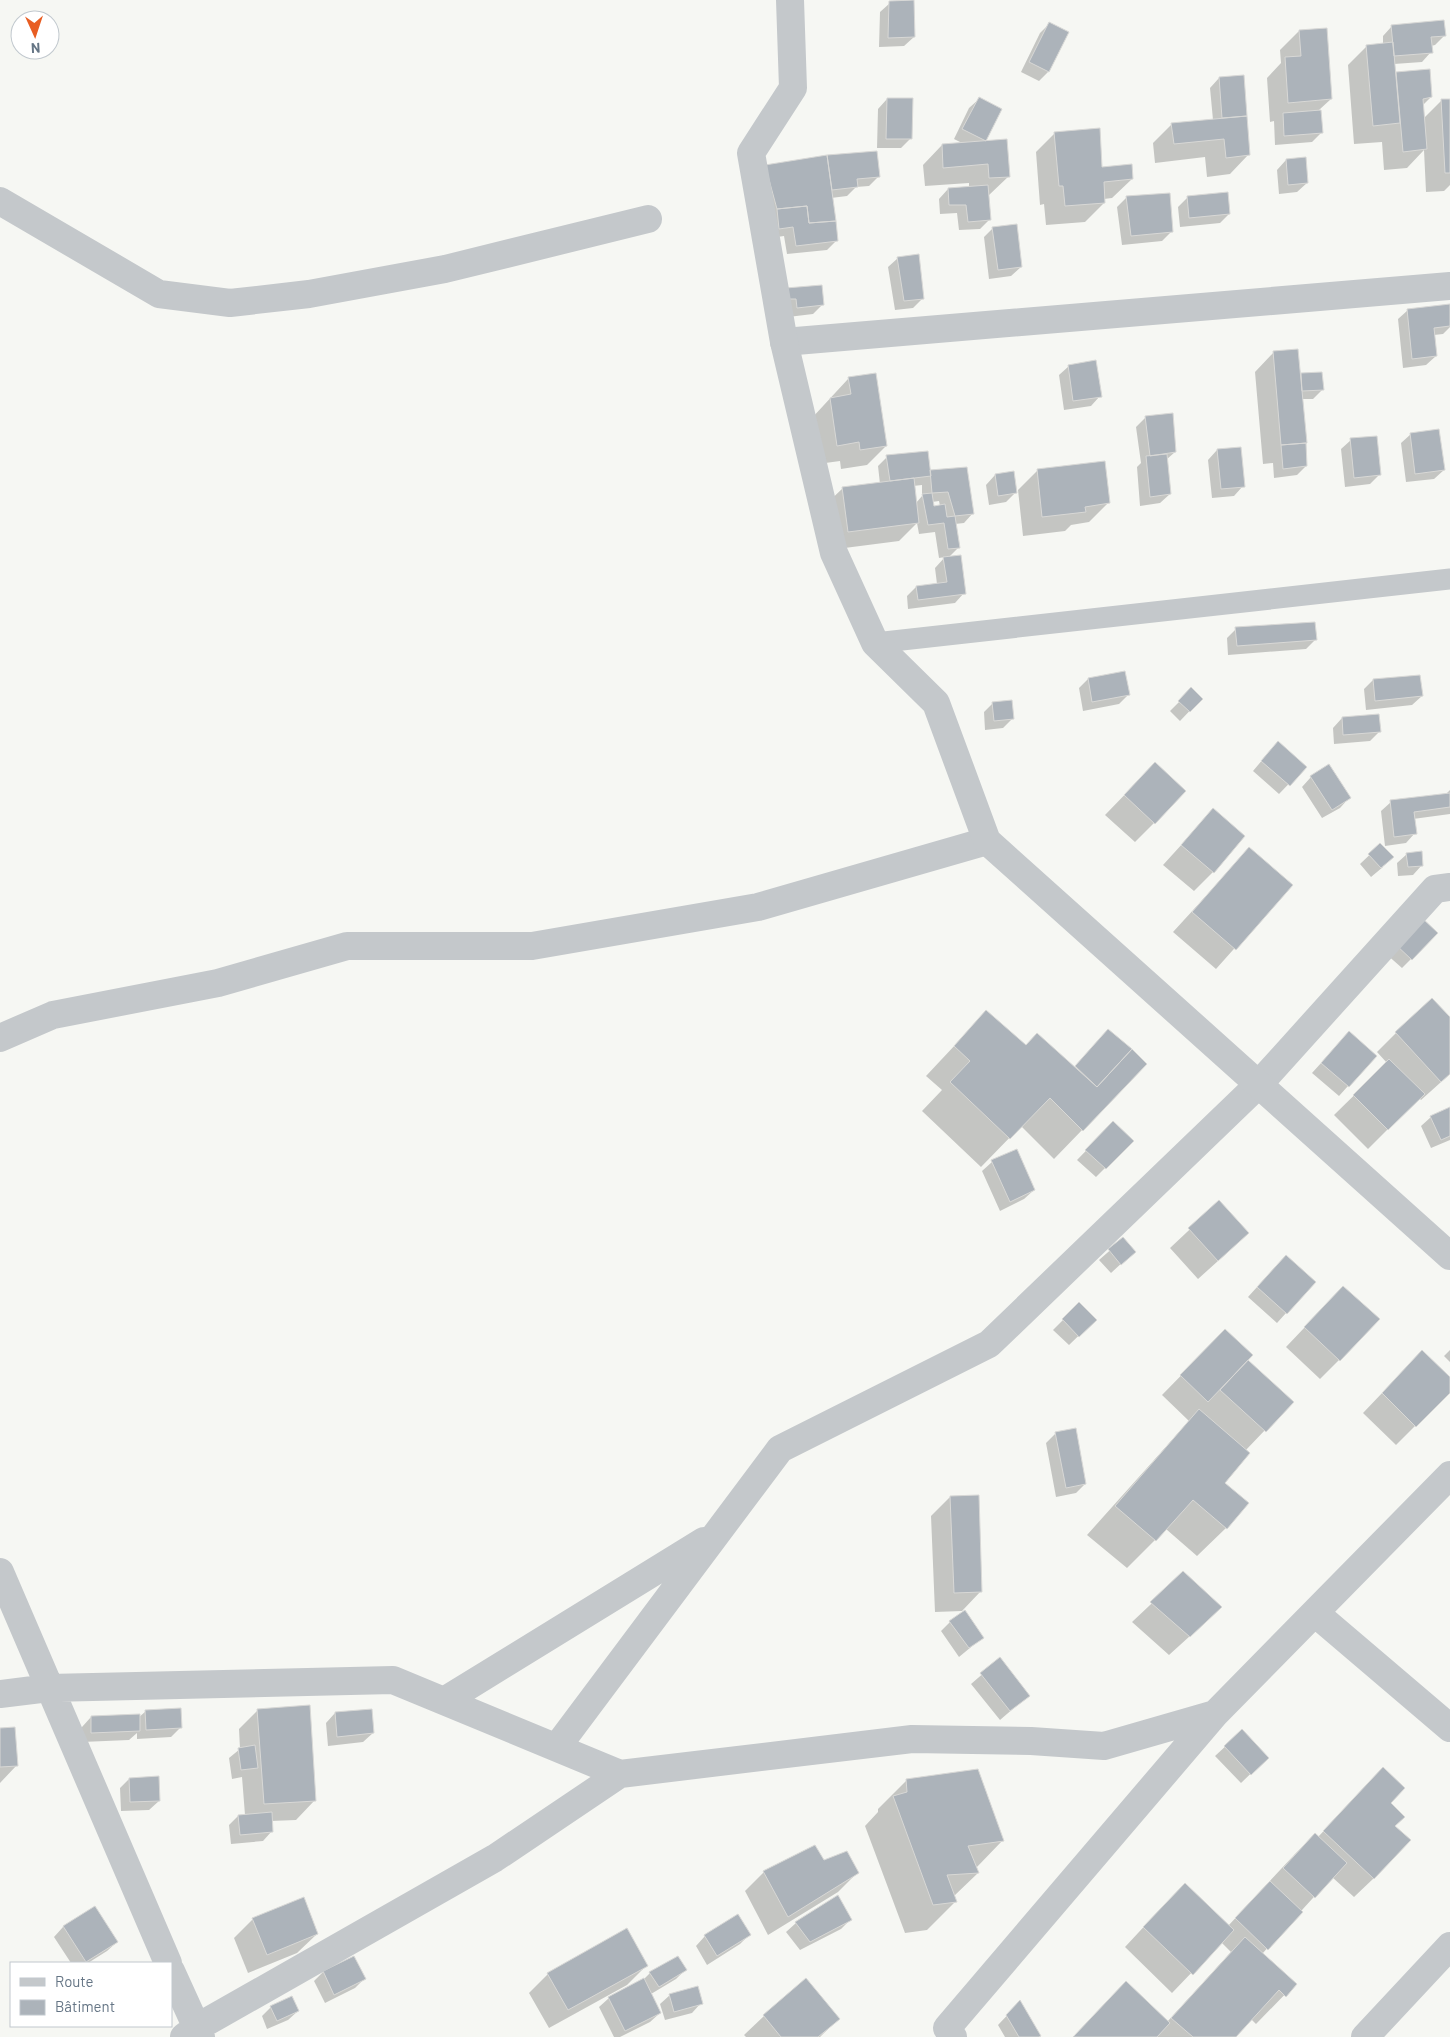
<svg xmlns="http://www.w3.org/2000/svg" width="1450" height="2037" font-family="Barlow,sans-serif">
<rect width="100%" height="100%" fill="#f6f7f3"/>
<path fill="#0003" fill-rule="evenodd" d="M890,3L914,37L904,46L879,47L880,12Z
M1049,24L1048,72L1039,81L1021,72L1040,33Z
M1392,26L1444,36L1435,45L1431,46V52L1422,62L1394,64L1395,73L1428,70L1431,97L1423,105L1424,118L1442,100H1450V185L1444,191L1426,192L1424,150L1407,168L1384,170L1382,142L1354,144L1348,65L1367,46L1383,44V36Z
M1299,31L1331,99L1319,110L1321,133L1312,142L1275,145L1274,121L1270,122L1267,78L1281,63L1280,50Z
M1242,77L1249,154L1230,174L1207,177L1205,157L1155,163L1153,143L1172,124L1213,120L1210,88L1219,78Z
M887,99L911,138L901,148H877L878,109Z
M979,99L1001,109L984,142L1009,176L988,196L990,219L980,229L959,230L957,213L940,214L939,199L948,189L969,188V183L925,186L923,165L942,145L964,144L954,139L969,108Z
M1055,133L1101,168L1132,179L1112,198L1104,199V203L1085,222L1046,225L1044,204L1040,205L1036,152Z
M876,152L879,176L869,186L856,187L847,196L831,198L837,240L827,250L787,254L784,236L770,238L747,185L827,157Z
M1286,160L1307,183L1297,192L1279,194L1277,170Z
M1127,197L1171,232L1162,241L1122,245L1117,207Z
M1188,197L1229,214L1220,223L1180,227L1178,207Z
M993,228L1021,267L1011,276L989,279L984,237Z
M898,258L923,298L913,308L895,310L888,267Z
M787,289L822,305L813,314L788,317Z
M1450,305V327L1443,334L1434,335L1436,356L1426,365L1403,368L1398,319L1408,310Z
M1274,352L1299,376L1301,374L1323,389L1313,399H1302L1306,466L1297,475L1274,478L1273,463L1263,464L1255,372Z
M1069,366L1100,396L1091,406L1064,410L1059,375Z
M848,379L886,446L867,465L841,469L840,461L818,464L811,419Z
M1146,417L1175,452L1166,460L1170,494L1160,503L1140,506L1137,467L1141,463L1136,427Z
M1411,434L1444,470L1434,479L1406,482L1401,443Z
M1351,440L1379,475L1370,484L1345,487L1341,449Z
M1217,450L1243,486L1234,496L1212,498L1208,460Z
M887,457L929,471L973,513L964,523L955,524L958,548L948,558L964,593L955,603L908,609L907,596L916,587L937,584L935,568L945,557L939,558L935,532L919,534L917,523L899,541L829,550L823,507L843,488L880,484L878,466ZM922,485V496L916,503L913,486ZM939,501L940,506L933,508L932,502Z
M1038,470L1108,503L1089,522L1071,525L1065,531L1023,536L1018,490Z
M995,475L1015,493L1006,502L989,505L986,485Z
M1236,629L1315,640L1306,649L1228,655L1227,638Z
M1088,679L1129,694L1119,704L1083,711L1079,688Z
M1373,680L1422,696L1412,705L1366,710L1364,689Z
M1182,699H1201L1180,721L1170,711Z
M993,703L1012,719L1003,728L985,730L984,712Z
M1342,718L1379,732L1370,741L1334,744L1333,728Z
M1269,752L1305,767L1279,794L1253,771Z
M1311,777L1349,798L1340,808L1322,818L1302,787Z
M1136,783L1154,823L1135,842L1105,815Z
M1450,790V814L1413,819L1415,833L1406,843L1385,846L1381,811L1391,802L1445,795Z
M1213,810V872L1194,891L1163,865Z
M1380,845L1383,867L1371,877L1360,864Z
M1249,849L1291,885L1216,969L1173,932Z
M1407,854L1422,865L1413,875L1398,876L1397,863Z
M1437,933L1402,968L1385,953Z
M986,1012L1025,1046L1074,1068L1099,1040L1146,1064L1054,1159L1021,1126L981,1167L922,1111L942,1090L926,1076Z
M1450,1019V1074L1421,1100L1419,1098L1368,1149L1334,1115L1387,1063L1377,1052L1396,1033Z
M1340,1042L1375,1056L1339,1096L1312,1073Z
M1450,1109V1140L1431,1148L1421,1126L1431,1117Z
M1113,1123L1132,1141L1096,1177L1077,1160Z
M992,1162L1034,1190L1024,1199L1000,1211L982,1171Z
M1219,1202L1228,1252L1198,1279L1170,1248Z
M1123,1239L1124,1261L1111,1273L1099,1260Z
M1276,1266L1314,1282L1277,1323L1248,1297Z
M1079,1304L1095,1320L1069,1345L1053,1330Z
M1324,1307L1339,1360L1320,1379L1286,1347Z
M1206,1350L1247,1360L1292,1402L1245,1451L1223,1483L1226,1528L1197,1556L1166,1529L1127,1568L1087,1535L1189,1421L1162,1395Z
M1450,1350V1362L1444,1356Z
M1403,1371L1450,1379V1391L1396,1445L1363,1413Z
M1056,1433L1085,1484L1076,1493L1056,1497L1046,1443Z
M950,1497L981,1591L962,1611L935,1612L931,1516Z
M1184,1573L1201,1626L1169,1655L1132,1622Z
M950,1622L982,1638L959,1657L941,1631Z
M1000,1659L1028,1696L1000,1720L971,1684Z
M258,1710L315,1800L296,1820L271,1821L272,1831L263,1841L231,1844L229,1825L238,1816L245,1815L242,1777L232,1779L229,1758L240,1749L239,1729Z
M146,1711L180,1728L171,1737L137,1739V1733L129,1740L82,1742V1727L91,1717L138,1718Z
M335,1713L373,1733L363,1742L328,1746L326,1723Z
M0,1729L17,1765L0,1783Z
M1242,1731L1267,1758L1241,1783L1215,1756Z
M129,1779L159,1801L149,1810L121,1811L120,1788Z
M907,1780L1003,1840L976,1868L978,1873L954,1896L956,1901L927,1930L905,1933L865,1826L878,1812V1809Z
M1364,1788L1389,1804L1394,1826L1374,1878L1354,1897L1332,1877L1262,1954L1295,1984L1256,2024L1251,2019L1234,2037H1073L1167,2022L1231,1952L1221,1942L1172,1993L1125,1947L1165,1904L1228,1926L1295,1854L1315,1835L1318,1837Z
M824,1862L858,1872L838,1892L768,1935L745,1891L764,1872Z
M838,1897L851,1919L841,1929L800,1950L786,1932L796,1923Z
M94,1907L117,1942L107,1951L88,1963H71L54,1937L63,1927Z
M253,1919L317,1934L297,1953L248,1973L234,1938Z
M749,1935L740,1944L707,1965L696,1946L705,1936Z
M354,1957L364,1979L355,1988L325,2003L314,1981L323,1972Z
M646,1966L627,1985L549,2028L529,1993L548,1974Z
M685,1970L676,1979L651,1994L660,2013L650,2022L620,2037H614L599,2007L609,1998L643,1980L650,1973Z
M806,1980L838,2019L820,2037H746L744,2035L764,2016Z
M670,1995L701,2003L692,2013L665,2020L660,2004Z
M1020,2002L1038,2037H1005L998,2025Z
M271,2007L298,2011L288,2020L267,2029L262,2016Z"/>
<path fill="#acb3ba" stroke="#d8d8d6" d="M914,0L915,37L888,38L889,1Z
M1444,20L1446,36L1431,37L1433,53L1394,56L1391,25Z
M1049,22L1069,32L1049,72L1029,62Z
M1327,28L1332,99L1288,103L1285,57L1301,56L1299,30Z
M1393,42L1400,123L1373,126L1366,45Z
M1430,69L1432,97L1423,99L1427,149L1403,152L1396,72Z
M1244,75L1247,116L1222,118L1219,77Z
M979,97L1002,109L986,141L962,129Z
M887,98H913L912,139H886Z
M1441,99H1450V173H1445Z
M1321,110L1323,133L1284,136L1283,113Z
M1247,116L1250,155L1226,158L1224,139L1174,144L1171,123Z
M1100,128L1102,167L1132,164L1133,179L1104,182L1105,203L1065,206L1063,186H1059L1054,132Z
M1007,139L1010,177L989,178L988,164L943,168L942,144Z
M877,151L880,177L857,179L858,187L832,190L827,155Z
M827,155L836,221L809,223L807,206L777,209L765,165Z
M1306,157L1308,183L1288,185L1286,159Z
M988,185L991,220L968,222L966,205H949L948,188Z
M1228,192L1230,214L1189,218L1187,196Z
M1170,193L1173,232L1131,236L1126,196Z
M807,206L809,223L836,221L838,241L796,246L793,227L779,229L777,209Z
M1017,224L1022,267L998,270L992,227Z
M919,254L924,299L904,301L897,257Z
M822,285L824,305L797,308L796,299H788L786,288Z
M1450,304V326L1434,328L1437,356L1412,359L1407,309Z
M1298,349L1307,443L1281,445L1273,351Z
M1096,360L1102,397L1073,401L1068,365Z
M1322,372L1324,390L1302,391L1301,373Z
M876,373L887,446L860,450L859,442L837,446L830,398L851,394L848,377Z
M1173,413L1176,452L1150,456L1145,416Z
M1439,429L1445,470L1415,474L1410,433Z
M1377,436L1381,475L1354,478L1350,438Z
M1306,443L1307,466L1283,469L1281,445Z
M1241,447L1245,487L1221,489L1217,449Z
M928,451L931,476L890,481L886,455Z
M1167,454L1171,494L1150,497L1146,456Z
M1105,461L1110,503L1085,507L1086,512L1042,517L1037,469Z
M967,467L974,514L955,516L948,492L932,493L930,470Z
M1014,471L1017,493L998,496L995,474Z
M914,478L919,523L848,532L842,487Z
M932,493L934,506L945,504L947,517L955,516L960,548L948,549L944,523L928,525L922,494Z
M961,555L966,594L918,600L916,586L947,582L943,557Z
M1315,622L1317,640L1237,646L1235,627Z
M1125,671L1130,695L1092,702L1088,678Z
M1420,675L1423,696L1375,701L1373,679Z
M1191,687L1203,699L1190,712L1178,701Z
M1012,700L1014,719L994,721L992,702Z
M1379,714L1381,732L1343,735L1342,717Z
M1278,741L1307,767L1290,786L1261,761Z
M1155,762L1186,791L1155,824L1124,795Z
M1329,764L1351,798L1332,810L1310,776Z
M1450,793V807L1414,812L1417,834L1394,837L1390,800Z
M1213,808L1245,836L1214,873L1181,845Z
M1380,843L1394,857L1381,868L1368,854Z
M1249,847L1293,885L1236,950L1192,912Z
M1422,851L1423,866L1408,867L1406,853Z
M1420,916L1438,933L1412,960L1394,943Z
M1432,998L1450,1017V1074L1441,1082L1395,1032Z
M986,1010L1026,1045L1037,1033L1097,1087L1132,1049L1147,1064L1083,1131L1050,1098L1010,1139L950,1082L970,1061L954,1046Z
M1108,1029L1132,1049L1097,1087L1075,1066Z
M1349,1031L1377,1056L1349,1087L1321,1063Z
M1389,1059L1425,1094L1388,1130L1353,1095Z
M1450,1107V1136L1441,1140L1430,1116Z
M1113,1121L1134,1141L1106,1169L1085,1150Z
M1017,1149L1035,1190L1010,1202L991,1160Z
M1219,1200L1249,1233L1218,1261L1188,1228Z
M1123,1237L1136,1252L1121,1265L1108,1249Z
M1286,1255L1316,1282L1287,1314L1257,1287Z
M1343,1286L1380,1319L1340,1361L1304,1327Z
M1079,1302L1097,1320L1079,1337L1062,1319Z
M1225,1329L1253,1355L1208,1402L1180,1375Z
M1422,1350L1450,1377V1393L1416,1427L1382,1393Z
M1248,1360L1294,1402L1266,1432L1220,1390Z
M1199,1409L1250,1453L1225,1483L1249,1503L1227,1529L1193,1500L1156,1541L1115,1506Z
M1076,1428L1086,1484L1066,1488L1055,1432Z
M979,1495L982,1592L954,1593L950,1496Z
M1183,1571L1222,1607L1190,1637L1150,1602Z
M965,1610L984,1638L969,1648L949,1621Z
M1000,1657L1030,1696L1010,1711L980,1673Z
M310,1705L316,1801L264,1804L257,1709Z
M181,1708L182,1728L146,1730L145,1710Z
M372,1709L374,1733L337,1737L335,1712Z
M140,1714V1731L91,1733V1716Z
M15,1727L18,1766L0,1767V1728Z
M1242,1729L1269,1758L1251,1775L1224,1746Z
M255,1745L258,1768L241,1770L238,1748Z
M1383,1767L1405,1788L1391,1803L1405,1817L1395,1826L1411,1840L1374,1879L1323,1831Z
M978,1769L1004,1841L968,1846L979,1873L947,1875L957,1902L933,1905L893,1796L907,1792L906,1779Z
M159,1776L160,1801L130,1802L129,1778Z
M272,1812L273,1832L240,1835L238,1815Z
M1315,1833L1347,1863L1315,1898L1283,1868Z
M815,1845L824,1860L847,1851L859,1873L788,1917L763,1871Z
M1270,1881L1303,1912L1268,1950L1235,1918Z
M1185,1883L1234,1930L1193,1975L1143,1927Z
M838,1895L852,1920L810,1942L795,1922Z
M304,1897L318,1934L267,1955L252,1918Z
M95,1906L118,1942L86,1962L63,1926Z
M738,1914L751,1935L717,1956L704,1935Z
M627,1928L648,1966L568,2010L547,1973Z
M1245,1937L1297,1984L1286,1997L1279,1990L1236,2037H1193L1171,2018Z
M354,1956L366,1979L334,1995L323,1971Z
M678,1956L687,1970L659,1987L649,1972Z
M644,1978L661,2013L625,2031L608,1997Z
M806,1978L840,2019L818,2037H781L763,2015Z
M1126,1981L1170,2023L1157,2037H1073Z
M698,1986L703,2004L674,2012L669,1994Z
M292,1996L299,2011L277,2021L270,2006Z
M1020,2000L1041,2036L1039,2037H1019L1006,2015Z"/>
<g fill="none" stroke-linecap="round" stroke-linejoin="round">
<path stroke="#c4c8cb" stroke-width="21" d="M875,643L1450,579"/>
<path stroke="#c4c8cb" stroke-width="28" d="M0,201L159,294L230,303L309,294L445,269L648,219
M784,342L1450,286
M0,1038L53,1015L218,983L347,946H532L758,907L987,841
M0,1572L168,1963
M1315,1613L1450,1728
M0,1694L49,1688L393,1680L620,1774
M444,1701L704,1541
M557,1747L780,1449L989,1344L1259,1084L1435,889L1450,887
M171,1971L201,2037
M184,2037L196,2028L495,1858L620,1774L912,1739L1031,1741L1104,1746L1215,1714
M953,2037L947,2028L1215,1714L1450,1475
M1365,2037L1450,1946"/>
<path stroke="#c4c8cb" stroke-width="28" d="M790,0L793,88L751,153L784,342L834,553L875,643L936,703L987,841L1450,1256"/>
</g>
<rect x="10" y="1962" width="162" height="65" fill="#ffffff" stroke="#c1c8ce"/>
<rect x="20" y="1978" width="25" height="8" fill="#c4c8cb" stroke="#c1c8ce"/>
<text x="55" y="1987" font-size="15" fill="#657585">Route</text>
<rect x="20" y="2000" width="25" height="15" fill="#acb3ba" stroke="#c1c8ce"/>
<text x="55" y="2012" font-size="15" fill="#657585">Bâtiment</text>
<g transform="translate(35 35) rotate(177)"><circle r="24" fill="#ffffff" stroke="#c1c8ce"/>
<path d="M0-4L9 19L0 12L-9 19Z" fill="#e85d22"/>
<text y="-8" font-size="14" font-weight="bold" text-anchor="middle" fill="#657585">N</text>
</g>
</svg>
